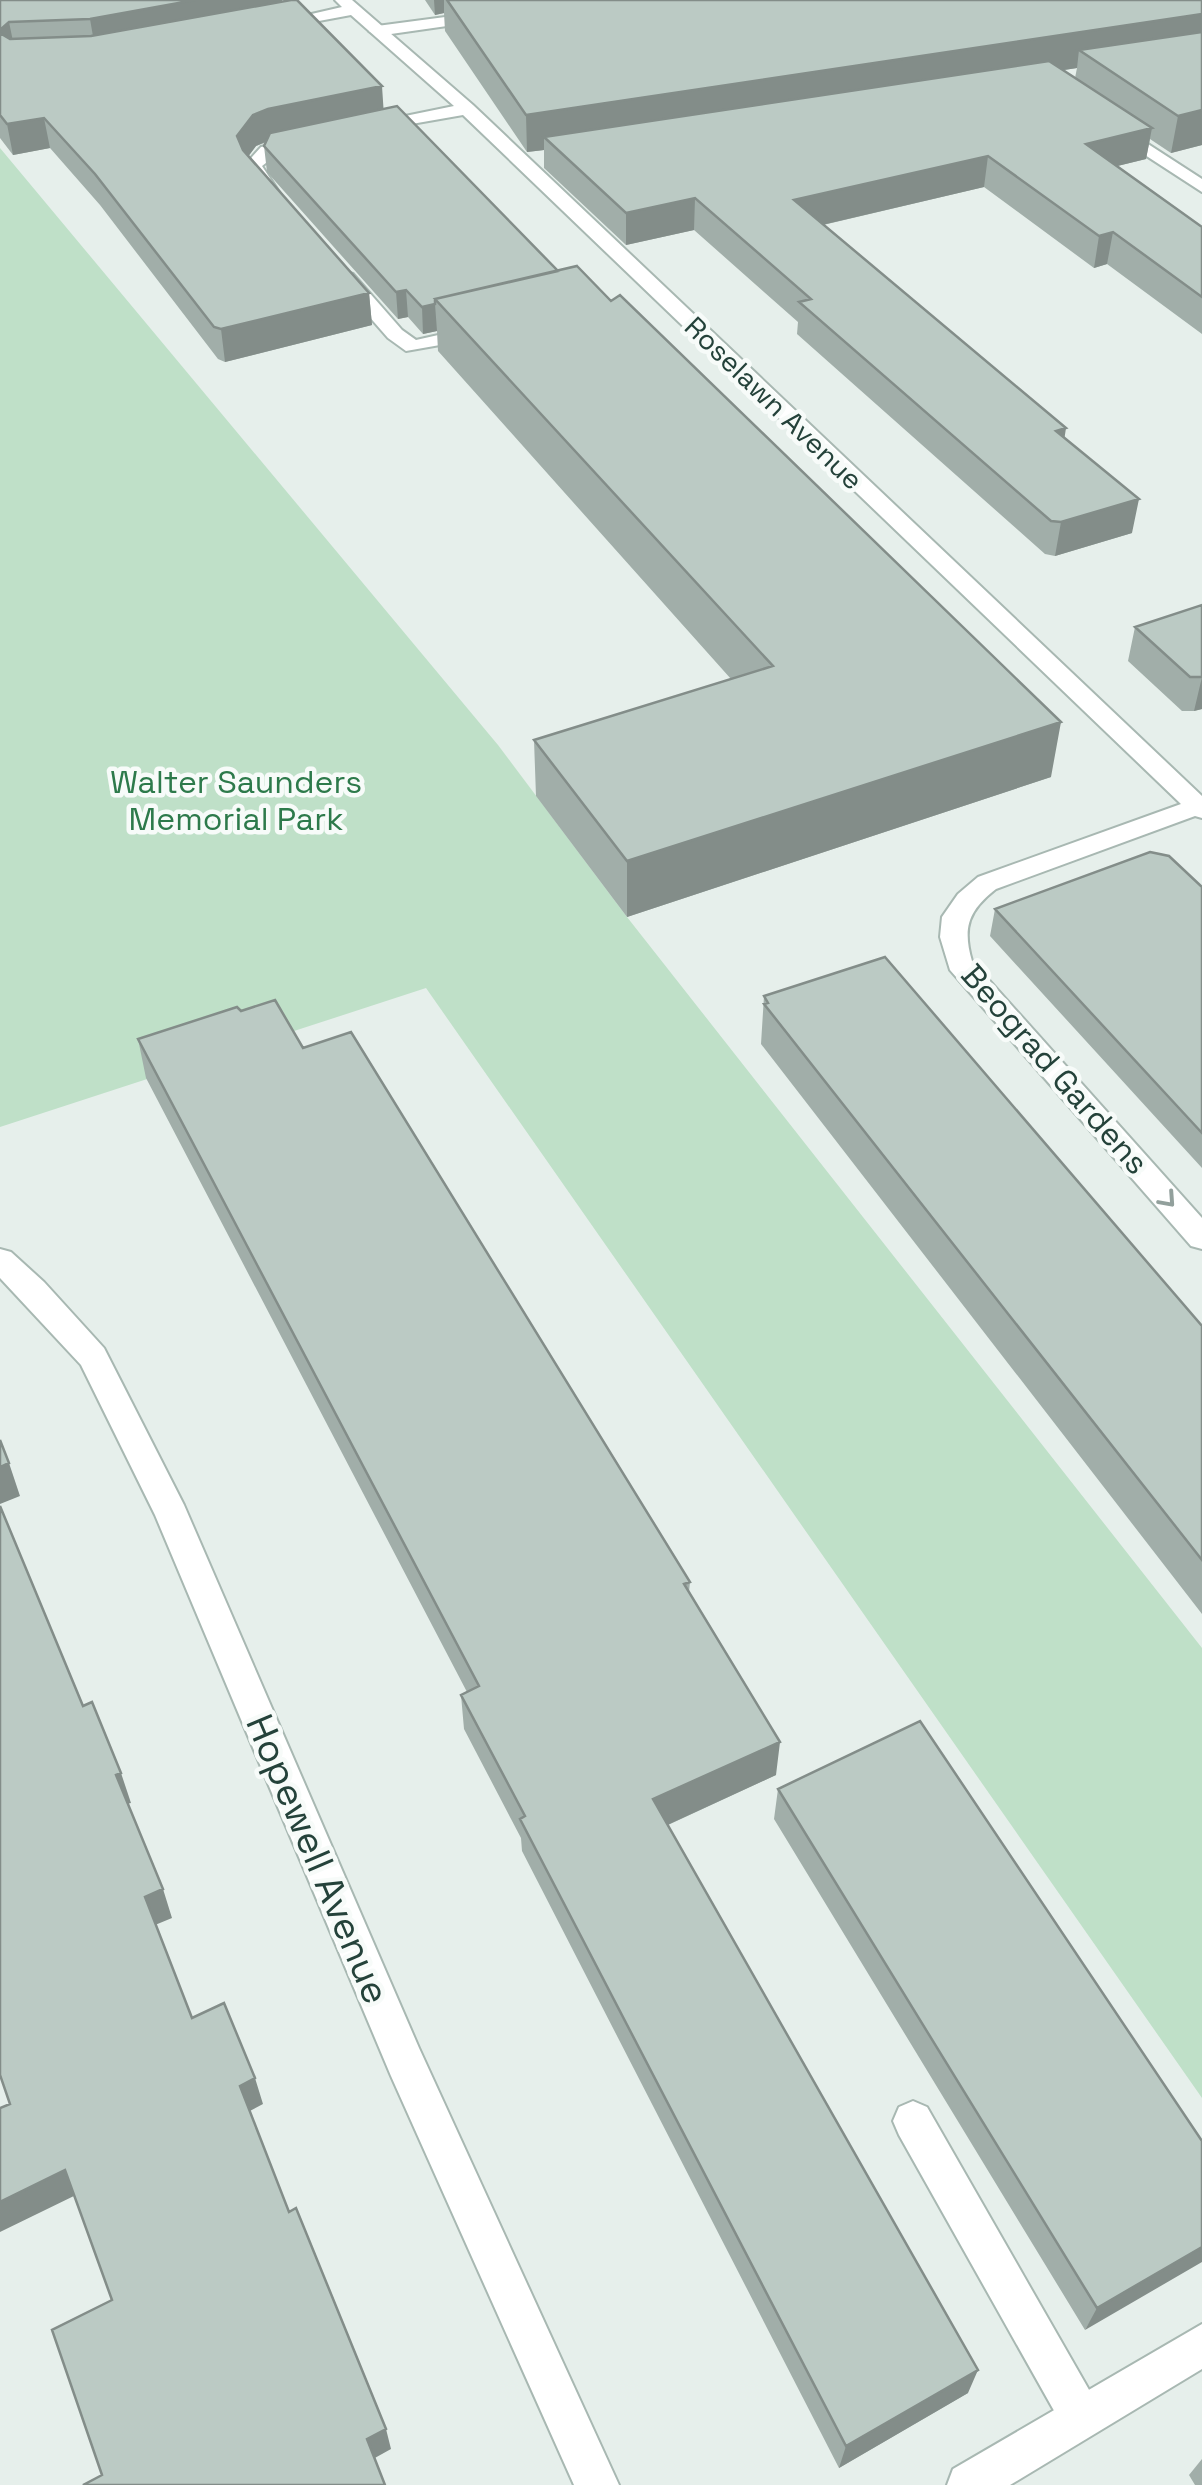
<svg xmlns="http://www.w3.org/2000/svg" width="1202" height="2485" font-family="'Space Grotesk',sans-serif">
<rect width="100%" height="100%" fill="#e6efeb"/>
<path fill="#bfe0c8" d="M0,148L498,745L627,917L1202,1648V2098L426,988L0,1127Z"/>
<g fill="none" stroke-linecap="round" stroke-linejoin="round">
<defs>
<path id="lane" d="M483,12L489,14V20L377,36L369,31L377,26Z
M913,2101L927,2107L1096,2402L1103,2417L1096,2432L1081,2439L1066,2432L899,2135L893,2121L899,2107Z"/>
<path id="street" d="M335,0H352L473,105L1202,796V818L1195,816L996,889C969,910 962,927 972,961L1202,1218V1249L1191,1246L950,970L940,937L942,917L958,894L978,877L1181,804L463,115L366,132V124L454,106L351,15L276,29L268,24L342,7Z
M1114,122L1202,179V192L1108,131L1105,127Z
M303,137L309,138V146L280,152L262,166L281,195L272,200C259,197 247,179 244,166L261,147Z
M346,272L353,274L402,330L416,340L474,327L484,333L474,339L406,351L388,338L339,282L337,278Z
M0,1249L11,1252L44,1282L104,1348L184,1505L419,2048L619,2485H574L391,2076L155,1515L81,1365L0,1278Z
M1202,2324V2369L1010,2485H947L953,2469Z"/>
</defs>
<use href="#lane" stroke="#a8b8b2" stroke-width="4"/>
<use href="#street" stroke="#a8b8b2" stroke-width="4"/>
<use href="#lane" fill="#fff" fill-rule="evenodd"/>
<use href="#street" fill="#fff" fill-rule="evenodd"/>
</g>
<path fill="#a1aea9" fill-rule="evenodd" d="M0,0L283,1L384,109L1051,777L627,917L536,796L534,740L731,679L438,351L437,331L423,334L408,317L398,319L267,172L264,146L267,142L256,146L248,157L369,293L372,325L225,362L218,359L100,205L50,148L13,155L0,138Z
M425,0H1202V145L1171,153L1150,139L1146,159L1117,166L1202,227V334L1107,264L1094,268L984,187L823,225L1065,438L1132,533L1055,556L1045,554L797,334L798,322L694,230L626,245L544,168V150L527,152L445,31L444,13L435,15ZM1077,68L1075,78L1064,70Z
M1202,605V709L1194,711H1182L1128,661L1135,627Z
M1202,887V1168L990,936L995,909Z
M764,996L1202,1326V1614L761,1044Z
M241,1011L303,1048L690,1582L689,1592L776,1775L668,1825L968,2393L839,2468L522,1851L521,1838L464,1729L461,1695L467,1692L146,1078L138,1039Z
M778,1789L1202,2141L1085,2330L774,1819Z
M1202,2459V2485H1195L1189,2475Z"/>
<path fill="#838d89" d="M195,0H282L284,14L95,48L90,19Z
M434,0H444V13L435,15Z
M1202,14V46L1079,50L1077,68L555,148L544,137V150L527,152L526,115Z
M9,22L15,51L0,43V30Z
M382,86L384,116L272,139L256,146L240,167L237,136L253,115L268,109Z
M1202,110V145L1171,153L1178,116Z
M44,118L50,148L13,155L7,124Z
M1152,128L1146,159L1081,175L1086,144Z
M988,156L984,187L792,232L794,200Z
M695,198L694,230L626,245V213Z
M1113,232L1107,264L1094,268L1099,236Z
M406,290L408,317L398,319L396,292Z
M369,293L372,325L225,362L221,329Z
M435,304L437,331L423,334L422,307Z
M1066,428L1061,461L1056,431Z
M1139,499L1132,533L1055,556L1061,522Z
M1202,677V709L1194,711Z
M1061,722L1051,777L627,917V861Z
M9,1463L20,1496L0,1504V1467Z
M780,1742L776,1775L652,1832L653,1799Z
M121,1773L131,1803L126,1804L116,1775Z
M163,1889L172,1918L155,1925L145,1897Z
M255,2078L263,2104L248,2112L240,2086Z
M65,2170L78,2194L0,2232V2202Z
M1202,2247V2262L1085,2330L1097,2308Z
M978,2370L968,2393L839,2468L846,2446Z
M386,2429L391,2449L373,2459L367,2439Z"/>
<path fill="#bbcac4" stroke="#838d89" stroke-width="2.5" d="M0,0H195L90,19L9,22L0,30Z
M291,0H297L382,86L268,109L253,115L237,136L243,150L369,293L221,329L214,327L95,174L44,118L7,124L0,115V33L10,39L91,36Z
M447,0H1202V14L526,115Z
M1202,32V110L1178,116L1079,50Z
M1049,61L1152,128L1086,144L1202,227V297L1113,232L1099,236L988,156L794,200L1066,428L1056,431L1139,499L1061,522L1051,521L799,302L811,299L695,198L626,213L544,137Z
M397,106L558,271L435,299V304L422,307L406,290L396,292L264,146L270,133Z
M577,266L611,301L620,295L1061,722L627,861L534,740L773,666L435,299Z
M1202,605V677H1190L1135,627Z
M1150,852L1169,856L1202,887V1133L995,909Z
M885,957L1202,1326V1560L764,1004L768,1003L764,996Z
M275,1000L303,1048L351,1032L690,1582L684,1584L780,1742L653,1799L978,2370L846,2446L520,1819L525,1816L461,1695L479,1686L138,1039L237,1007L241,1011Z
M0,1440L9,1463L0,1467Z
M0,1506L83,1706L92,1702L121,1773L116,1775L163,1889L145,1897L192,2018L224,2003L255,2078L240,2086L289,2212L296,2208L386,2429L367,2439L385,2485H83L102,2475L52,2330L112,2300L65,2170L0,2202V2108L10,2104L0,2075Z
M920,1721L1202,2141V2247L1097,2308L778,1789Z"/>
<defs><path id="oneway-chevron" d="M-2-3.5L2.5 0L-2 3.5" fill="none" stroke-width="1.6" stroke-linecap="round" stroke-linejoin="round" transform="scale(2.5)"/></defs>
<use stroke="#92a09c" href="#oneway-chevron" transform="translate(1168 1200) rotate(48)"/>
<g text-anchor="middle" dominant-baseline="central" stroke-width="9" stroke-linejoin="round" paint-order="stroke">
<g font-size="28" fill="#24423a" stroke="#f7fbf9">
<text transform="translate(774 403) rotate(44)">Roselawn Avenue</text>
</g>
<g font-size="32" fill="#2d7a4b" stroke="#f7fbf9">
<text x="236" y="782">Walter Saunders<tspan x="236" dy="37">Memorial Park</tspan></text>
</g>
<g font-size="32" fill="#24423a" stroke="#f7fbf9">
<text transform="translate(1055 1069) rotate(49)">Beograd Gardens</text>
</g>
<g font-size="38" fill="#24423a" stroke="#f7fbf9">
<text transform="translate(318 1859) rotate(67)">Hopewell Avenue</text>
</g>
</g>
</svg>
